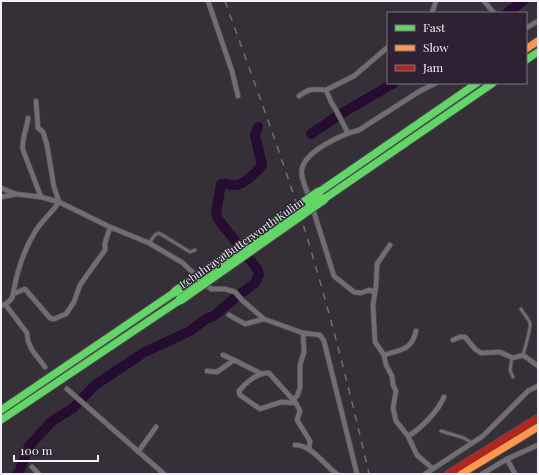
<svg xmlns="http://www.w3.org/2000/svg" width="539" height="475" font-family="'Playfair Display',serif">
<rect width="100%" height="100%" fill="#353038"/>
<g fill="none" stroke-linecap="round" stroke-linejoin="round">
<path stroke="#250c30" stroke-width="10" d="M507,13L523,1
M311,134L339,115L394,83
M17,474L19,472L29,446L52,421L73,408L95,385L143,353L190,331L206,319L214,316L236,297L255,283L259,275L258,270L218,219L216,213L221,184C227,182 231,186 237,185C244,184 258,171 262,165L255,135L258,127"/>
<defs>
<path id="lane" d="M149,243L155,235L159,233L190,252L195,250
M521,309C523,313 528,318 530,323C531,328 525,348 523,355
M512,358L510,370L513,377
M441,431L464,438L472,443"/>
<path id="street" d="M208,1L232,71L238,96
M484,1L494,13
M432,13L436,1
M526,28L538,21
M326,90L354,76L388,47
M299,96C310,88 313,89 326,90L331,102L336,110L348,133
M28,118C27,129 21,140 23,150L41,197
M1,188L16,194
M1,197L16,194L41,197L59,202L110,227L149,243L183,263L190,270L211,289H225L235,292L242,300L264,319L303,333L320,335L324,341L357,474
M310,199C307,191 300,178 302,169C305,151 343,134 359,130L420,91L436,83
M312,206L334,276L354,292L361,293L369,290L375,292
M390,245L377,264L376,286L373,305L375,342L384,355L386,365L392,376L393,385L396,391L393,408L396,421L408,436L417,455L433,469
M13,294C17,272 23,251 35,232C41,221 52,213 59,202L54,187L47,145L43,132L38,128L36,101
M5,304L27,333L28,341L32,350L45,367
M1,306C6,304 13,300 13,294L25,289L50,318L54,319L66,314L74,302L80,285L105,250V243L110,227
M229,315L245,324L264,319
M453,340L460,337H465L475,349L481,353L500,352L513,358L523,355L538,366
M223,355L234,360
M384,355C400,350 412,350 416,331
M207,371L217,372L234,360L262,374
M67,389L164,474
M293,400L297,396L300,388V365L304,352L303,333
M296,403L269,373C258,372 245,383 239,391L240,395L260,409L281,402L296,403L300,411L297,420L310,441L309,449
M408,436C421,429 438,411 444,397
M295,445C312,445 324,465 337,474
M138,452L156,427
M507,459L515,474
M32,467L39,474
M425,474L483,436L528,391L538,386
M482,474L507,459L538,445"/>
<path id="fast" d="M526,60L538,52
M319,192L477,83
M324,199L493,83
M1,410L175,292
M1,420L180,300"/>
<path id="slow" d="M526,49L538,41
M461,474L538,427"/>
<path id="jam" d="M448,474L538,418"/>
</defs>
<use href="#lane" stroke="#504c52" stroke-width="4.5"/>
<use href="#street" stroke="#504c52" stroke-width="6"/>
<use href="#fast" stroke="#504c52" stroke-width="9"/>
<use href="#slow" stroke="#504c52" stroke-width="9"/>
<use href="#jam" stroke="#504c52" stroke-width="9"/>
<use href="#lane" stroke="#706d73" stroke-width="2.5"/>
<use href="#street" stroke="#706d73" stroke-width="4.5"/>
<use href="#fast" stroke="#63d668" stroke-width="7"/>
<use href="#slow" stroke="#ff974d" stroke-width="7"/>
<use href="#jam" stroke="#b3261e" stroke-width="7"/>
<path stroke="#716d74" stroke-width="1.5" stroke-dasharray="7 7" stroke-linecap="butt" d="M225,1C252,76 280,151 304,227C329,309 350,391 369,474"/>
<defs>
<path id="fast-bridge" d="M175,292L319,192
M180,300L324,199"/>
</defs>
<use href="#fast-bridge" stroke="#504c52" stroke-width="11" stroke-linecap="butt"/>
<use href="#fast-bridge" stroke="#63d668" stroke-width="9"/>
</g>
<g text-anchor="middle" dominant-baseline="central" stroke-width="3" stroke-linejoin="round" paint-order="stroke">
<g font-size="11" fill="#f4eef8" stroke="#2c2231">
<text transform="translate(241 243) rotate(-35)">Lebuhraya Butterworth Kulim</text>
</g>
</g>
<rect width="539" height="475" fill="none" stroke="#f4eef8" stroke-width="4"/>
<rect x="387" y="12" width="140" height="72" fill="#2c2231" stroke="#7c7481"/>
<rect x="395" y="25" width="20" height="6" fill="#63d668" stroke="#7c7481"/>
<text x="423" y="32" font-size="12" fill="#f4eef8">Fast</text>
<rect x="395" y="45" width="20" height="6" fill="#ff974d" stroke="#7c7481"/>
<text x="423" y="52" font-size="12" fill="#f4eef8">Slow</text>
<rect x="395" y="65" width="20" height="6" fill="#b3261e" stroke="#7c7481"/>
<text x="423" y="72" font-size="12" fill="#f4eef8">Jam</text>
<path d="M14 455v6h84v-6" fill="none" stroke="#f4eef8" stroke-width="2"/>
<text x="20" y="455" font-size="12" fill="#f4eef8" stroke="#2c2231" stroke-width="3" paint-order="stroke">100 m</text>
</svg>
